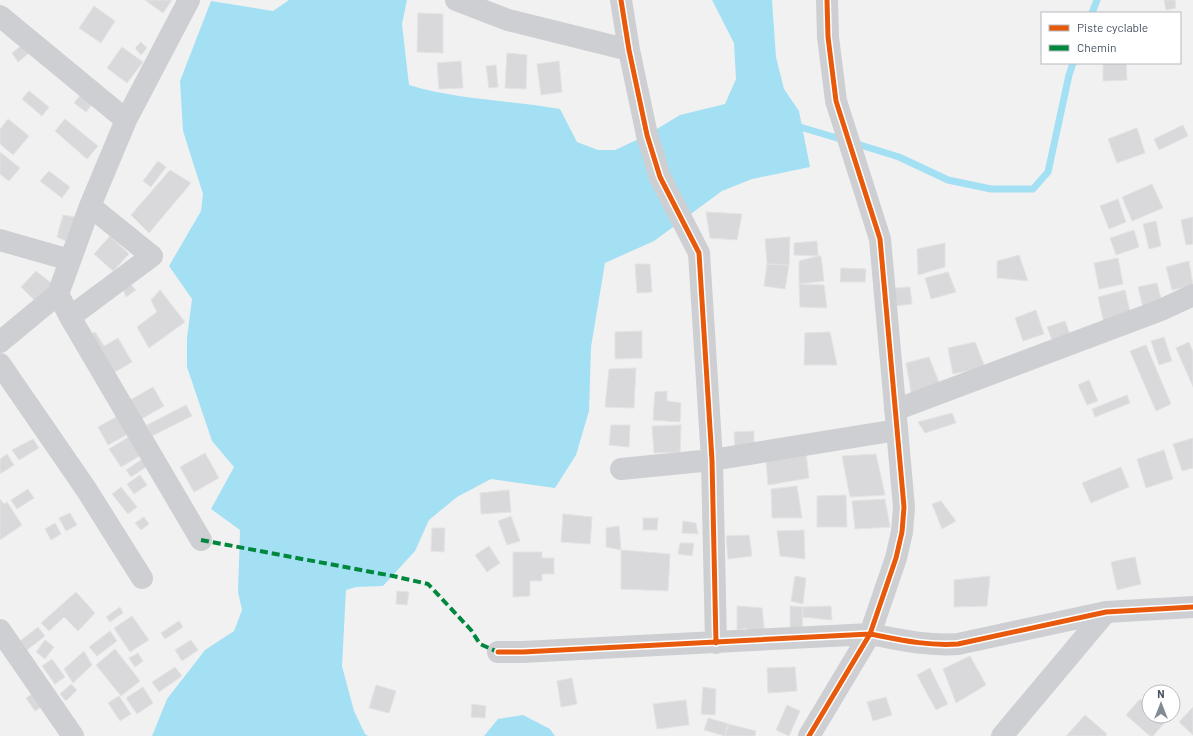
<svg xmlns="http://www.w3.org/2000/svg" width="1193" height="736" font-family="Barlow,sans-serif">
<rect width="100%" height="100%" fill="#f2f1f1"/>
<path fill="#a4e0f4" d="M289,0H407L402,24L409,85C458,100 510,100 560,109L577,142L598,150H615L647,135L680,115L725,104L736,79L734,43L712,0H772L776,57L784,89L799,111L810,167L752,179L722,191L654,241L605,263L591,347L589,411L576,455L555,488L491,479L457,497L429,520L415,551L383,586L356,587L346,590L342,666L354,711L365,734L368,736H152L167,699L205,650L234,631L242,610L238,592L240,530L211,509L234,467L212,441L187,367V338L192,299L169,266L201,211L203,194L183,131L180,81L211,1L273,11Z
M523,715L550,729L555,736H484L498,719Z"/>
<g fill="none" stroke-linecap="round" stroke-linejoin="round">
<path stroke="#a4e0f4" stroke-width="7" d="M1092,13L1097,0
M793,125L844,140
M854,143L899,157L948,180L991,189H1033L1048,172L1069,75L1073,63"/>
</g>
<path fill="#d9d9db" stroke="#e3e3e4" d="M145,0H172L163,13Z
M1164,0H1175L1176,8L1166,10Z
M94,6L115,21L101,43L79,28Z
M418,13L443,14V53L417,52Z
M141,42L147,48L141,55L135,48Z
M22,45L29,53L18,62L12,53Z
M122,47L143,62L127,83L107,68Z
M507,53L527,55L526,89L505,88Z
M461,61L463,88L439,89L437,63Z
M559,61L562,92L541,95L537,64Z
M1103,63H1126L1127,80L1103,81Z
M496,65L498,87L489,88L486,66Z
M29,91L49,107L42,116L22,99Z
M82,93L94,102L86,112L74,103Z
M8,119L29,136L13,155L0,144V129Z
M65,119L98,146L87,159L55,131Z
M1183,125L1188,136L1159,150L1154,139Z
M1137,128L1145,153L1117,163L1108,139Z
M0,152L20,168L9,181L0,174Z
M158,161L166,167L151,187L143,181Z
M170,170L191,183L149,233L131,215Z
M49,171L70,187L62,198L40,181Z
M1152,184L1163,208L1132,221L1122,197Z
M1118,199L1126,222L1109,229L1100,206Z
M706,212L742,214L737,240L710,238Z
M63,215L75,217L66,241L57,237Z
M1193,217V244L1186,245L1181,220Z
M1156,221L1161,246L1149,249L1143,224Z
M1134,230L1139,247L1116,255L1110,238Z
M110,236L129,254L113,271L94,254Z
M790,237L789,265L767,264L765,239Z
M817,241L818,256L794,255V243Z
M945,243V267L918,275L917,249Z
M1019,255L1028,281L997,278V261Z
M818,256H821L824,281L799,284V261Z
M1118,258L1123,284L1099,289L1094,263Z
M1189,261L1193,285L1172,290L1166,267Z
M635,264H650L652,292L637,293Z
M767,264L789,265L785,289L764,286Z
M841,268L866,269L865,282H840Z
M36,271L56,287L39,305L21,287Z
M948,272L956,292L931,299L925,278Z
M128,282L136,290L126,297L122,286Z
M1157,283L1162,303L1143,307L1138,287Z
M799,284L824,285L827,308L800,307Z
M910,287L912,304L886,307L884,289Z
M160,290L185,322L149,348L137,327L157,312L151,300Z
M1125,290L1132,320L1105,327L1098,297Z
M1036,310L1044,334L1023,341L1015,318Z
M1065,321L1073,343L1056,350L1047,327Z
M642,331V358L615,359V332Z
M95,332L104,346L118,338L132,362L110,375L87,336Z
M830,332L837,365H804L805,333Z
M1164,337L1172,361L1159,365L1151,341Z
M975,342L985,367L953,374L948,348Z
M1189,342L1193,352V387L1176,348Z
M1146,345L1171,404L1156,411L1130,351Z
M929,357L940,385L912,397L906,363Z
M636,368L634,408L605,407L609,369Z
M1089,380L1098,401L1087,405L1078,385Z
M153,387L164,406L138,421L127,402Z
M667,391V401L681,403L680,422L653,420L655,392Z
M1127,395L1130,403L1095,417L1092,409Z
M186,405L192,416L152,436L147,425Z
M952,413L956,423L925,433L918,422Z
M118,416L128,434L108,445L98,427Z
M611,425H630L629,447L609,445Z
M681,425L680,452L654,453L652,426Z
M754,431V449L735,450L734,432Z
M132,435L143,454L121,467L109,449Z
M1193,438V468L1182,471L1173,444Z
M33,439L39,448L19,460L12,450Z
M1164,450L1173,479L1146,488L1137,459Z
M205,453L219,478L194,492L180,467Z
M806,453L809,478L768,485L766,460Z
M7,454L14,465L0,474V459Z
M876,454L885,495L850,497L842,456Z
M144,458L149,465L131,477L126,470Z
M1121,467L1129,487L1091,503L1082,483Z
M140,475L147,485L134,494L127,484Z
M797,486L802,518H772L771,489Z
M121,487L137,507L128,514L112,494Z
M28,489L34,498L17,509L11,500Z
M509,490L511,512L481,514L480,493Z
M846,495L847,527H817V496Z
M0,499L4,504L7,502L22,525L0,540Z
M885,499L890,527L855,529L852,501Z
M941,501L956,521L942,529L932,504Z
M70,513L77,525L66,531L59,518Z
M563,514L592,517L590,544L561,542Z
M511,516L520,541L507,545L498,521Z
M144,517L149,524L141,530L135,523Z
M643,518H658L657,530H643Z
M683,521L696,523L698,534L682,533Z
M55,523L61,534L51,540L45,529Z
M619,526L621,550L606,547V528Z
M432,528H445L444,552L431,551Z
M804,530L805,559L780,556L777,531Z
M749,535L752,556L728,559L726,536Z
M680,543H694L692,556L678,554Z
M489,546L500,563L487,572L475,555Z
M621,550L670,554L668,591L621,589Z
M513,552H542V558H554V574H542V581H530V596L513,597Z
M1135,557L1141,584L1117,590L1111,562Z
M795,576L806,578L803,604L791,601Z
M990,576L987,606L954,607V580Z
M397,591L409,592L407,605L396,604Z
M76,592L95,613L78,631L64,617L49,631L41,623Z
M737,606L762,608L765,635L747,636V628L737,630Z
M790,606L803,607L802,632L790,631Z
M831,606L832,620L802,617L803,607Z
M120,607L123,613L110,622L106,617Z
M132,616L149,640L130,652L114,628Z
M179,621L183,627L165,639L161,633Z
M38,627L45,636L27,650L20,641Z
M110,631L117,641L97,656L89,647Z
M45,640L54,647L45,659L36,652Z
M191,640L198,650L182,661L175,650Z
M115,649L140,681L121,696L96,665Z
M84,651L92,665L73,683L64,669Z
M138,653L143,661L135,667L129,658Z
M970,656L986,685L956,703L943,669Z
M52,659L65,677L55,684L42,666Z
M175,667L182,676L159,692L152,682Z
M795,667L797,691L768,693L767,668Z
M930,668L948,704L936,710L917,675Z
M572,678L577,704L561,707L557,681Z
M71,684L77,690L66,701L60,694Z
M376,685L396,691L389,713L369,708Z
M143,687L153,703L137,714L126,698Z
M703,687L716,689L715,715L701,714Z
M35,692L44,705L35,711L26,698Z
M119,696L131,714L120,721L108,703Z
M886,697L892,715L873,721L867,702Z
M1140,699L1149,707V716H1160L1166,721L1153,736H1150L1126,715Z
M686,700L689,725L657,729L653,704Z
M472,704L486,706L485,718L471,717Z
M787,705L800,711L789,736L776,730Z
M1193,707V735L1179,722Z
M1085,715L1107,734L1106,736H1066Z
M708,718L729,724L725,736L704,730Z
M728,724L756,731L755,736H725Z"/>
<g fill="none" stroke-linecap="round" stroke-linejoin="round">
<path stroke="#cdcfd2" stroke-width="22" d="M456,0L508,20L629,50
M621,0L629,50L647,135L660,177L699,253L712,460L716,643
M0,16L126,120
M0,240L70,260
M58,294L70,317L201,540
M70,317L152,256L90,206
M0,342L58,294L90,206L126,120L189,0
M0,364L86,489L142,578
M895,410L1161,310L1193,295
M621,469L712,460L897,430
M0,630L73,736
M498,652H523L870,634C901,640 926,646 958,644L1106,612L1193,607
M809,736L870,634L896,558L902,532L904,507L880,239L836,101L828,37L827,0
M1002,736L1106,612"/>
<path stroke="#00873e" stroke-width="4" stroke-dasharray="8 4" stroke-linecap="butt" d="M201,540L393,576L428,584L471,630L480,644L498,652"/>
<defs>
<path id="cycleway" d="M621,0L629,50L647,135L660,177L699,253L712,460L716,643
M498,652H523L870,634C901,640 926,646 958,644L1106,612L1193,607
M809,736L870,634L896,558L902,532L904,507L880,239L836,101L828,37L827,0"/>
</defs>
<use href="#cycleway" stroke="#fff" stroke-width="8"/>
<use href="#cycleway" stroke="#e8590c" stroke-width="5"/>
</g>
<rect x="1041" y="12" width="140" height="52" fill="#ffffff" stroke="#b5babf"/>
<rect x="1049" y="25" width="20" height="6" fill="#e8590c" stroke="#b5babf"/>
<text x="1077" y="32" font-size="12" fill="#465260">Piste cyclable</text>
<rect x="1049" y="45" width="20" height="6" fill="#00873e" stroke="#b5babf"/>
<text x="1077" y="52" font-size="12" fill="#465260">Chemin</text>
<g transform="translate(1161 704)"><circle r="19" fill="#ffffff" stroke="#b5babf"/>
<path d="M0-3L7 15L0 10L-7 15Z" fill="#828a93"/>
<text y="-6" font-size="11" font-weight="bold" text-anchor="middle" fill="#465260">N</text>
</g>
</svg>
